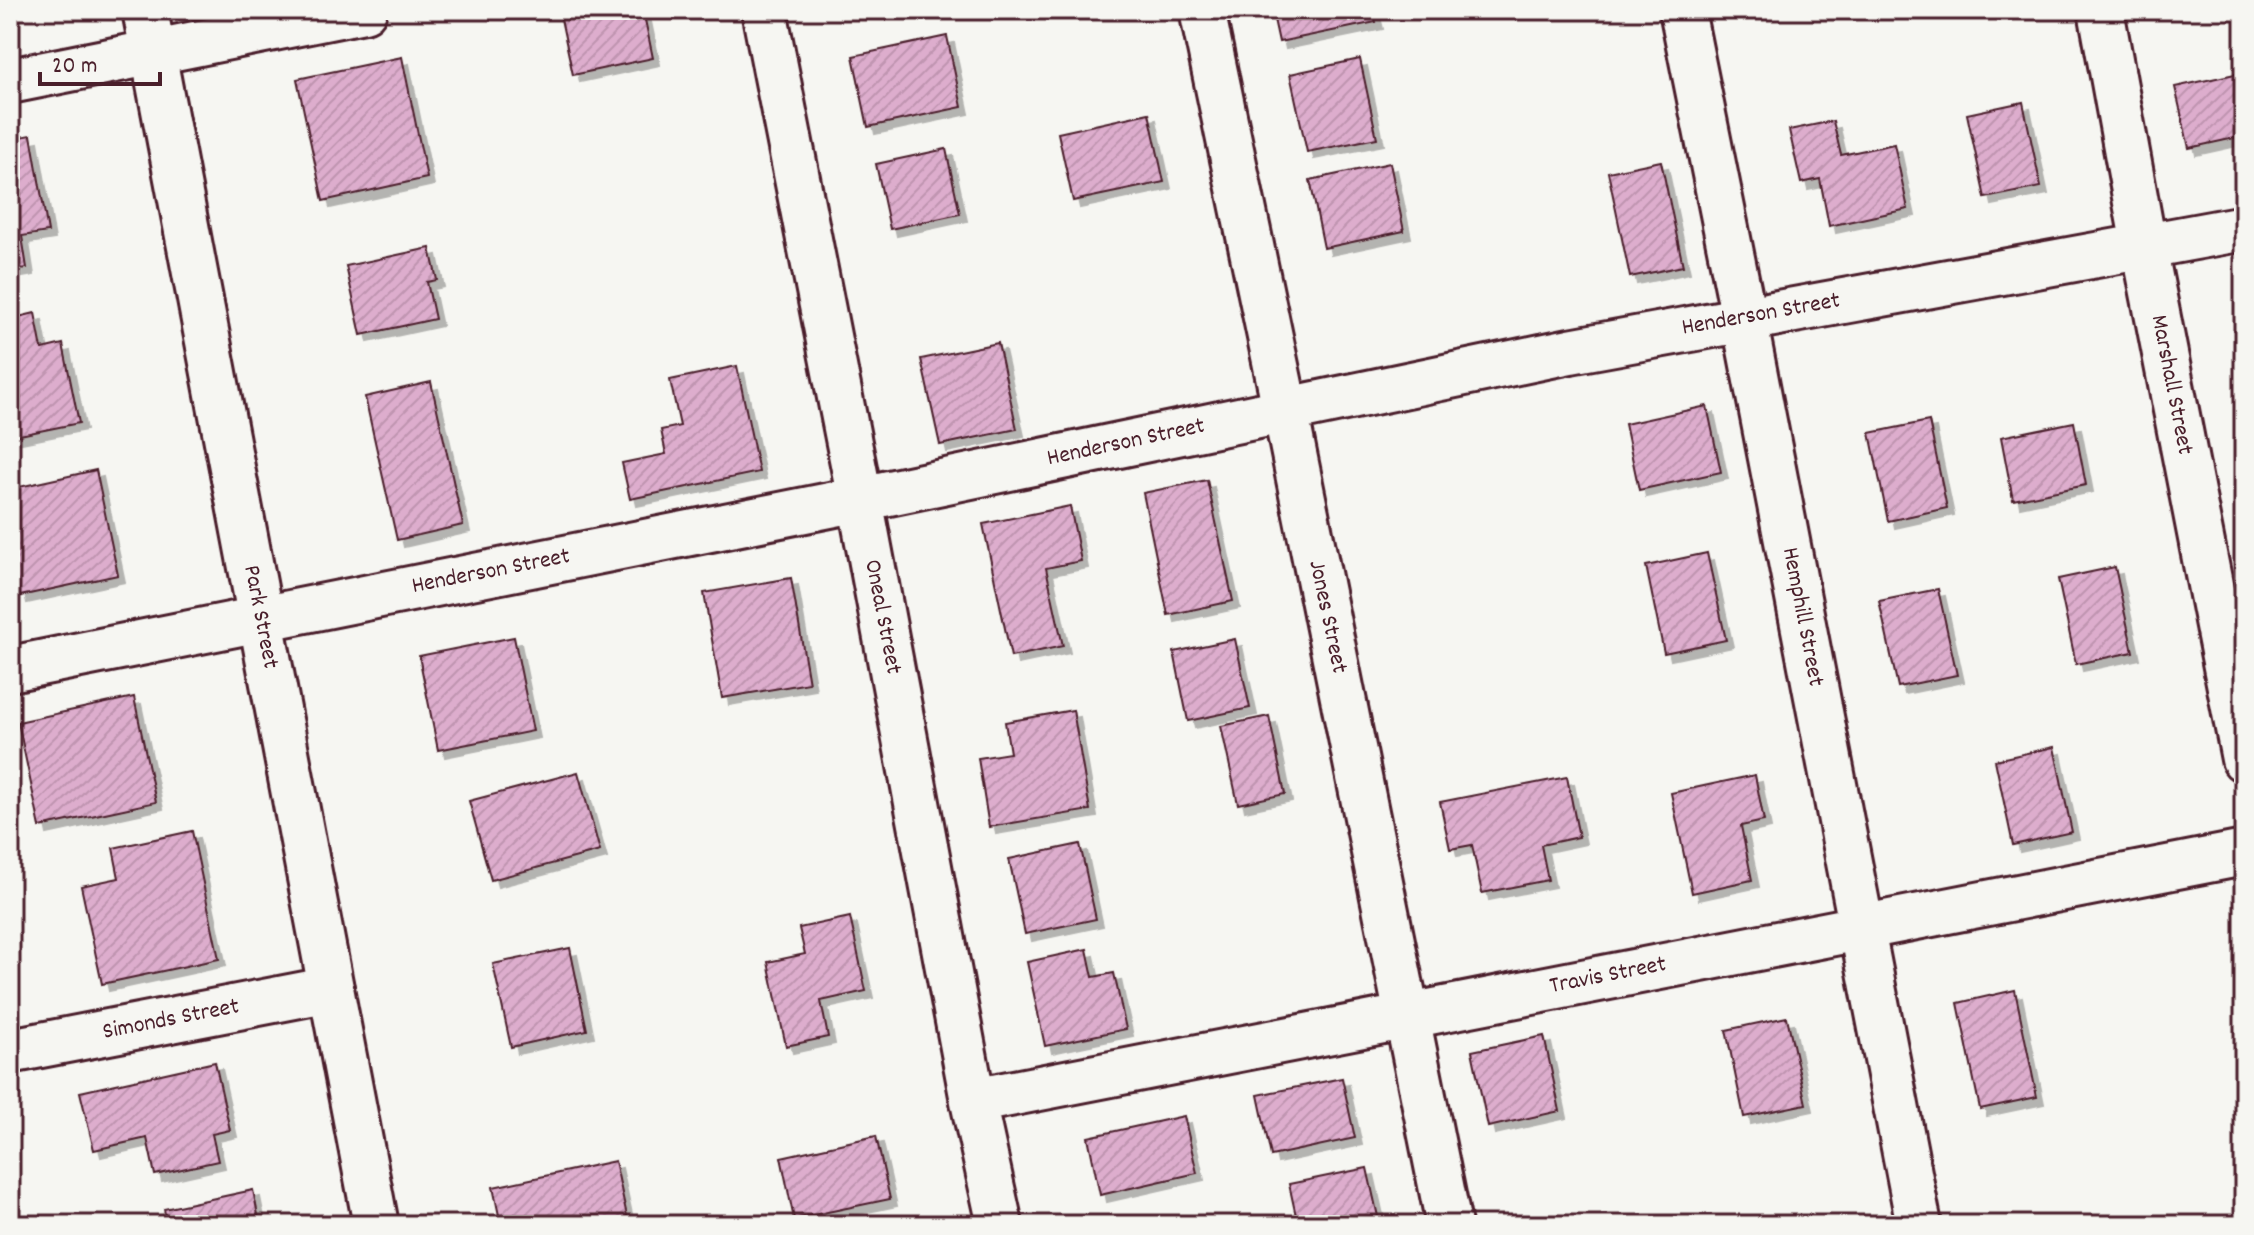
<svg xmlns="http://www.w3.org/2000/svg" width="2254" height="1235" font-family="Dekko,sans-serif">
<defs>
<pattern id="building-hatch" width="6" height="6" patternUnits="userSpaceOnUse" patternTransform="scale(2)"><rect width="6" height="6" fill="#ddadcd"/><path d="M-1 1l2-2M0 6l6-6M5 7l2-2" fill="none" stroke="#bf94b0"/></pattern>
<filter id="shadow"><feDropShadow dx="7" dy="7" stdDeviation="0" flood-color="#0004"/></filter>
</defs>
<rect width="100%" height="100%" fill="#f6f6f2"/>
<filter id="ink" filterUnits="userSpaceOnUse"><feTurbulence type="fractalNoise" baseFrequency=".0125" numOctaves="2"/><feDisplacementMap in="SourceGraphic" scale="16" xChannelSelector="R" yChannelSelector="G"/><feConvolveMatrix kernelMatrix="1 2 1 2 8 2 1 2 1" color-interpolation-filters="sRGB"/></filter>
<g filter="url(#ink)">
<path fill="url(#building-hatch)" stroke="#4a1f2b" stroke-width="2" filter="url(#shadow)" d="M602,10H643L653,58L573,75L561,19Z
M1272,10H1373L1376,22L1279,42Z
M947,36L962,107L868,127L853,56Z
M402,57L427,178L323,201L297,79Z
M1360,59L1377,138L1307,152L1290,74Z
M2244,72V136L2189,148L2175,87Z
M2023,102L2041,187L1985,198L1967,114Z
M1149,113L1164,182L1073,201L1058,133Z
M1833,121L1841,155L1894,144L1908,209L1829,226L1820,179L1801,183L1789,130Z
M31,135L48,232L22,236L27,268L10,271V139Z
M946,149L960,214L890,229L876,164Z
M1661,161L1683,266L1630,277L1608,172Z
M1390,163L1404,231L1324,248L1310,180Z
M430,248L437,280L427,282L435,319L361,335L346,266Z
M35,313L42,349L63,344L79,423L10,437V319Z
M998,343L1017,429L940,445L921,359Z
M737,366L759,472L630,499L622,463L666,454L661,430L680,426L670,380Z
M431,382L463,525L397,540L365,397Z
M1707,406L1721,472L1639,490L1625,424Z
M1929,421L1947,508L1888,521L1870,433Z
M2074,422L2086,485L2013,500L2001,437Z
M96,470L118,575L20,596L10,551V489Z
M1207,480L1233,601L1168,615L1143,493Z
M1070,506L1081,561L1046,568L1063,646L1011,657L983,524Z
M1707,553L1726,640L1664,653L1646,566Z
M2115,567L2133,652L2076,664L2058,579Z
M791,578L809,683L722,698L704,593Z
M1938,589L1957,675L1898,687L1879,601Z
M514,637L533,731L438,750L419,656Z
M1235,639L1250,708L1188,721L1174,652Z
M134,697L156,802L40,827L18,722Z
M1073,710L1090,810L989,827L978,758L1010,753L1005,722Z
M1269,716L1285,794L1238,804L1221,726Z
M2054,747L2072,832L2013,845L1995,760Z
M578,772L600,851L491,880L469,801Z
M1755,775L1764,821L1741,826L1752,880L1692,893L1671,793Z
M1567,777L1579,837L1541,845L1548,880L1482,893L1472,845L1450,849L1440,802Z
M192,831L219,959L102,984L81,886L119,878L113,848Z
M1080,844L1096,919L1025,934L1009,859Z
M850,917L866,991L821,1001L828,1037L786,1046L768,962L805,954L799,928Z
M570,948L587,1030L511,1047L493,964Z
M1087,949L1093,977L1114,973L1126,1029L1045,1046L1027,962Z
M2015,990L2037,1097L1980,1109L1958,1003Z
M1787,1017L1806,1104L1744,1117L1726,1030Z
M1544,1036L1560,1111L1488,1127L1472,1051Z
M215,1062L230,1130L212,1134L218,1161L155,1175L147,1138L94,1150L80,1092Z
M1342,1078L1355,1138L1271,1156L1258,1095Z
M1184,1116L1197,1173L1100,1195L1088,1137Z
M876,1136L890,1199L794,1219L781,1157Z
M615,1161L629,1225H501L493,1187Z
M1367,1168L1379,1221L1362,1225H1298L1289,1184Z
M253,1190L260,1225H167L164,1209Z"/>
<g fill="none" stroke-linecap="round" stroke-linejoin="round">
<defs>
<path id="street" d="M764,10L860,499L973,1101L1000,1225
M1202,10L1285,409L1449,1225
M1682,10L1744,318L1919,1225
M2101,10L2144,246L2244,759
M10,81L364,10
M10,669L860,499L1570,351L2244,228
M10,1051L331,989
M973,1101L2244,853"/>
<path id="primary" d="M145,10L376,1225"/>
</defs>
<use href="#street" stroke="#4a1f2b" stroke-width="50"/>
<use href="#primary" stroke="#4a1f2b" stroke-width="50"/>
<use href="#street" stroke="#f6f6f2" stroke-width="44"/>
<use href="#primary" stroke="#f6f6f2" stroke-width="44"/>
</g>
</g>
<g text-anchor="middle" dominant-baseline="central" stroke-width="6" stroke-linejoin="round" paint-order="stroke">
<g font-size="24" fill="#4a1f2b" stroke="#f6f6f2">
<text transform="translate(1761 315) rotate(-10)">Henderson Street</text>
<text transform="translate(2171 385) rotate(79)">Marshall Street</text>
<text transform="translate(1126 443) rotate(-12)">Henderson Street</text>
<text transform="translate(491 572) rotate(-11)">Henderson Street</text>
<text transform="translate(260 617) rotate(79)">Park Street</text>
<text transform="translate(882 617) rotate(79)">Oneal Street</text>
<text transform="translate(1327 617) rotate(78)">Jones Street</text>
<text transform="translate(1802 617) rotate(79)">Hemphill Street</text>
<text transform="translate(1608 976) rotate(-11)">Travis Street</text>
<text transform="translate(171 1020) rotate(-11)">Simonds Street</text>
</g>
</g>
<rect width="2254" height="1235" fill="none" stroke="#f6f6f2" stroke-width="40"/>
<rect x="20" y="20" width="2214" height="1195" fill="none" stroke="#4a1f2b" stroke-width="3" filter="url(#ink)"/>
<path d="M40 72v12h120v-12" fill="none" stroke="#4a1f2b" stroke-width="4"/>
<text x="52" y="72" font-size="24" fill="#4a1f2b" stroke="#f6f6f2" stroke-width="6" paint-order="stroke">20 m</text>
</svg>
